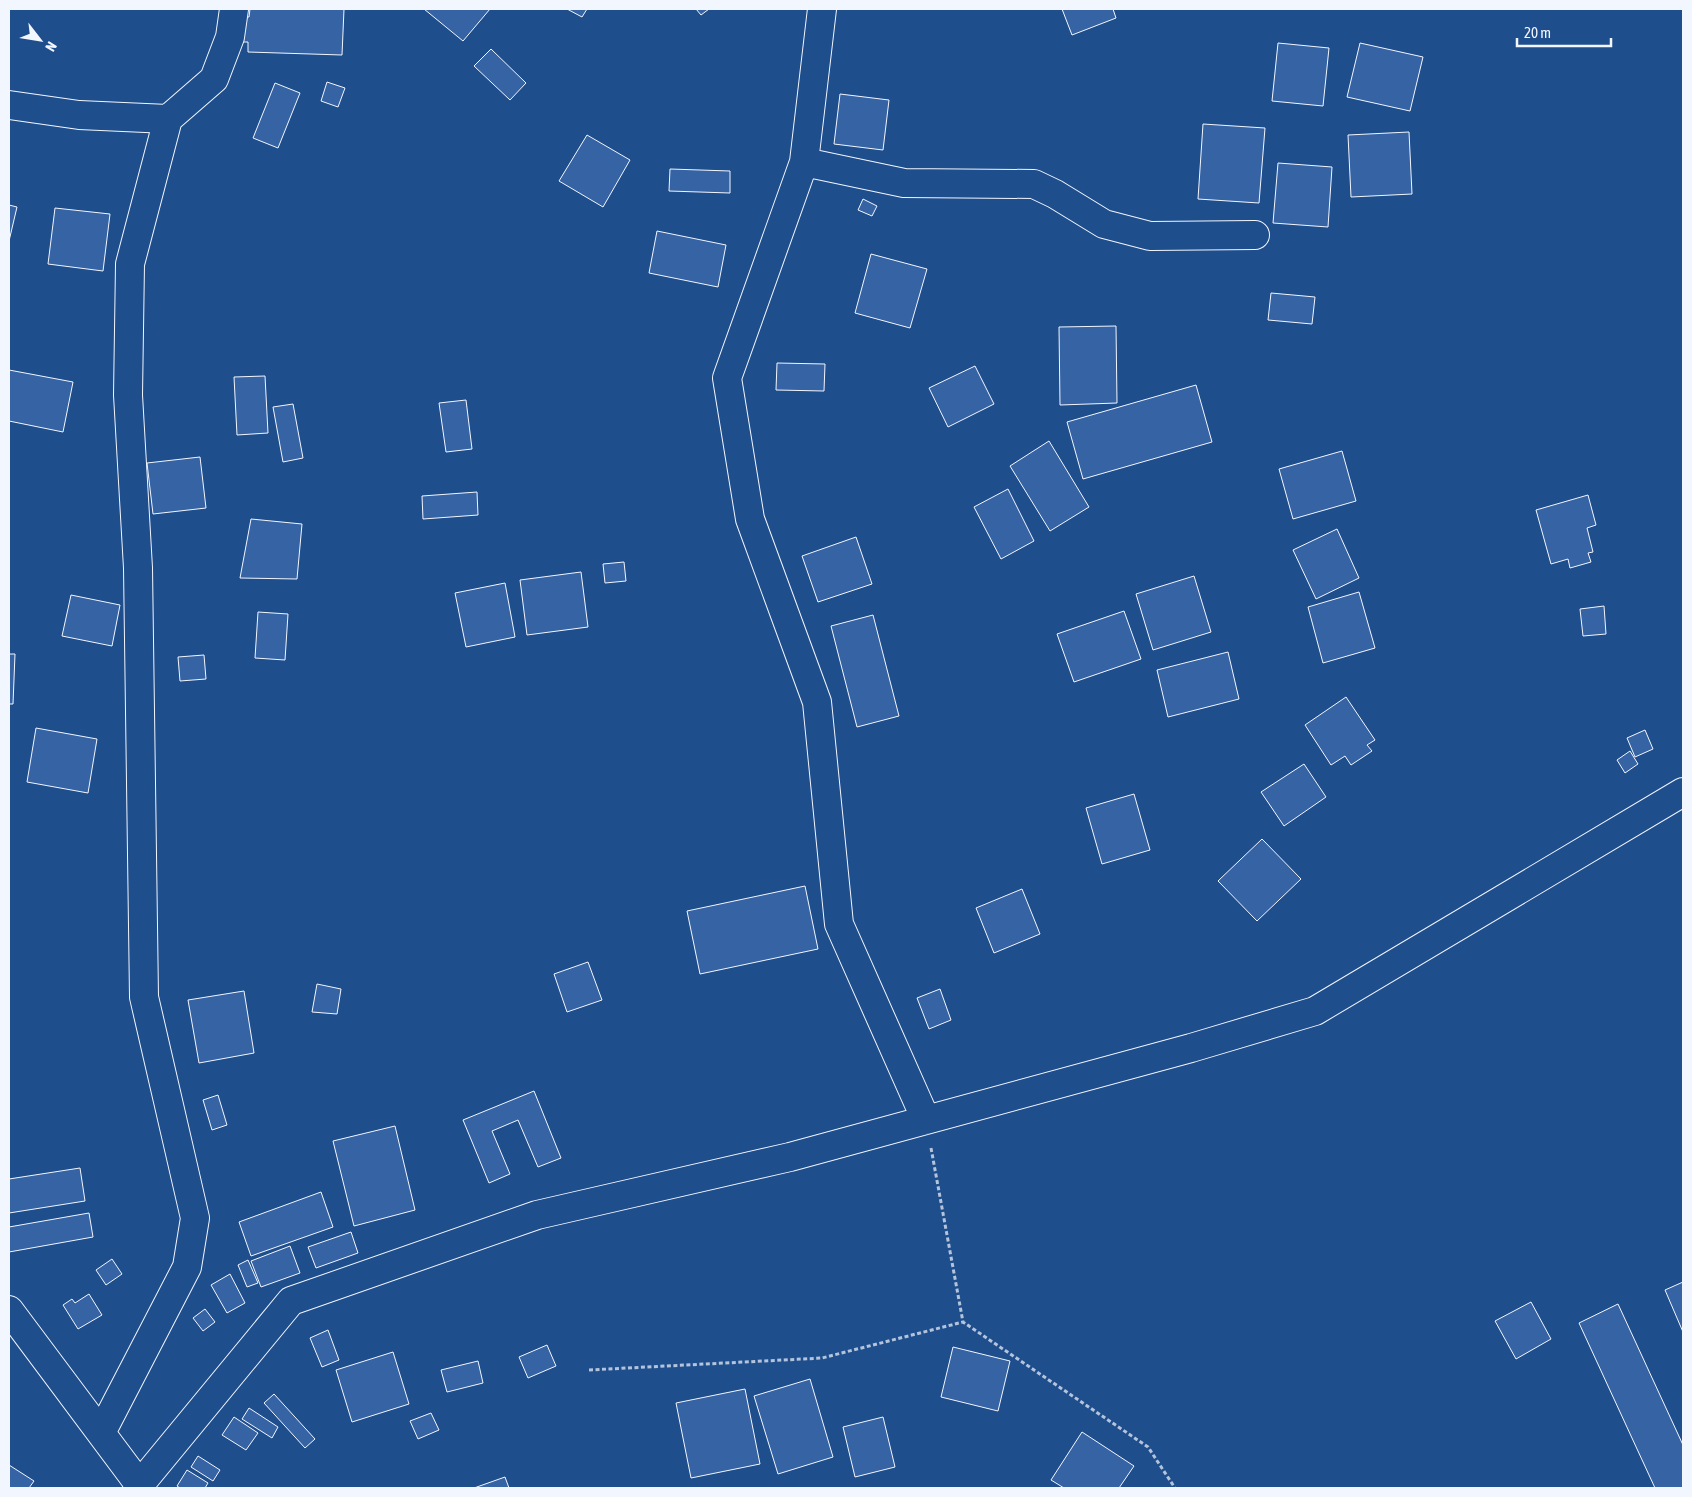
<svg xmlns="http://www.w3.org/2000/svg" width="1692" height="1497" font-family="'Asap Condensed',sans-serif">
<rect width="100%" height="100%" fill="#1f4e8c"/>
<path fill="#3563a3" stroke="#f2f6ff" d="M250,9H344L342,55L248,52V42H238L239,16L249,17Z
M424,9H490L463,41Z
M567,9H587L582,17Z
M696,9H709L701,15Z
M1062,9H1113L1116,18L1072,35Z
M1278,43L1329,48L1323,106L1272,101Z
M1360,43L1423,57L1410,111L1347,97Z
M491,49L526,83L510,100L474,66Z
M327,82L345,88L338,107L321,101Z
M275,83L300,93L278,148L253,138Z
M840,94L889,100L883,150L834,144Z
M1203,124L1265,128L1259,203L1198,199Z
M1409,132L1412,194L1351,197L1348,135Z
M587,135L630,160L603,207L559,181Z
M1278,163L1332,167L1328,227L1273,223Z
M670,169L730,171V193L669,191Z
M863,199L877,206L872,216L858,210Z
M9,205L17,207L9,241Z
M55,208L110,214L103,271L48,264Z
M657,231L726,245L718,287L649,273Z
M871,254L927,269L910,328L855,313Z
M1271,293L1315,297L1312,324L1268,320Z
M1116,326L1117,403L1060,405L1059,327Z
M777,363L825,364L824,391L776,390Z
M975,366L994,404L948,427L929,388Z
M9,370L73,382L63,432L9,421Z
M265,376L268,433L237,435L234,377Z
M1196,385L1212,442L1083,479L1067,422Z
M466,400L472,449L446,452L439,403Z
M293,404L303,458L283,462L273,407Z
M1049,441L1089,507L1050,531L1010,466Z
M1342,451L1356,501L1293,519L1279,469Z
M200,457L206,508L153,514L147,463Z
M1008,489L1034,541L1001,559L974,507Z
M477,492L478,515L423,519L422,496Z
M1588,495L1596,525L1587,528L1593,552L1588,553L1591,562L1570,568L1568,559L1551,564L1536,510Z
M251,519L302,524L297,579L240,578Z
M1337,529L1359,578L1316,599L1293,550Z
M856,537L872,584L818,602L802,556Z
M624,562L626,581L605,583L603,564Z
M581,572L588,627L527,635L520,580Z
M1194,576L1211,632L1153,650L1136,594Z
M505,583L515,637L466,647L455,593Z
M1359,592L1375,648L1323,663L1308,607Z
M71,595L120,605L112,646L62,636Z
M1604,606L1606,634L1583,636L1580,609Z
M1124,611L1141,659L1074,682L1057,634Z
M258,612L288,614L285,660L255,658Z
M873,615L899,716L857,727L831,626Z
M1228,652L1239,699L1168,717L1157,670Z
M9,654H15L13,704H9Z
M204,655L206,679L180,681L178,657Z
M1346,697L1375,740L1367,745L1372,751L1351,765L1345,756L1331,765L1305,725Z
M36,728L97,739L88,793L27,782Z
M1645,730L1653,749L1635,757L1627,738Z
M1630,751L1638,764L1625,773L1617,760Z
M1304,764L1326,797L1284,826L1261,792Z
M1134,794L1150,850L1102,864L1086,808Z
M1262,839L1301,879L1257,921L1218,881Z
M805,886L818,949L700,974L687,911Z
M1022,889L1040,934L994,953L976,908Z
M588,962L602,1000L567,1012L554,974Z
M317,984L341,989L337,1014L312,1012Z
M940,989L951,1020L929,1029L917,998Z
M244,991L254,1053L199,1063L188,1000Z
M534,1091L561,1158L538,1167L518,1120L492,1131L510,1174L489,1183L463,1120Z
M218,1095L227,1125L212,1130L203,1100Z
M395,1126L415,1210L354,1226L333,1141Z
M80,1168L85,1201L9,1213V1179Z
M321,1192L333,1227L251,1256L239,1222Z
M89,1213L93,1237L9,1252V1227Z
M351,1232L358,1253L316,1268L308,1247Z
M290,1246L300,1273L261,1287L251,1261Z
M112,1259L122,1274L106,1285L96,1270Z
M248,1260L258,1283L247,1287L238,1265Z
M230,1274L245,1303L227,1313L211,1285Z
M1683,1282V1332L1665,1290Z
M89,1294L102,1315L78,1329L63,1305L72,1299L75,1303Z
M1531,1302L1551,1339L1516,1359L1495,1321Z
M1618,1304L1683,1445V1488H1655L1579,1323Z
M205,1309L215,1322L203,1331L193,1318Z
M328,1330L339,1360L322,1367L310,1338Z
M547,1345L556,1366L528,1378L519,1357Z
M953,1347L1010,1361L998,1411L941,1397Z
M393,1352L409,1404L352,1422L336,1370Z
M478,1361L483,1383L447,1392L441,1370Z
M810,1379L833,1457L778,1474L754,1396Z
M745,1389L760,1464L691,1478L676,1403Z
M274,1394L315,1439L305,1448L264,1403Z
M249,1408L278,1427L272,1438L242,1419Z
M431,1413L439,1430L418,1439L410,1421Z
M234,1417L258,1433L246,1450L222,1435Z
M883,1417L895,1467L855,1477L843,1427Z
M1082,1432L1134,1466L1119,1488H1064L1051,1480Z
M198,1456L220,1470L213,1481L191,1467Z
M9,1465L34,1481L29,1488H9Z
M187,1470L208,1483L205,1488H180L177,1486Z
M505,1477L509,1488H474Z"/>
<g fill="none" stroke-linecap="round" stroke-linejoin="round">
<defs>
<path id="street" d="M822,9L804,162L727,378L750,519L817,702L839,924L926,1120
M9,105L79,115L168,119L130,264L128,395L138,568L144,997L195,1218L187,1267L101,1433
M168,119L214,79L230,37L234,9
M804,162L904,183L1034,184L1055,194L1104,224L1150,236L1255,235
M9,1310L139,1484
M137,1488L291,1301L537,1215L790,1157L1191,1048L1315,1011L1683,792"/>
</defs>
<use href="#street" stroke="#f2f6ff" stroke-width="30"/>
<path stroke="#b3c4dc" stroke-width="3" stroke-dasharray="4 2.5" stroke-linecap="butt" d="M931,1148L963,1322L1148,1447L1175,1488
M589,1370L822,1358L963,1322"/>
<use href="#street" stroke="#1f4e8c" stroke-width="28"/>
</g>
<rect width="1692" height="1497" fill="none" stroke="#f2f6ff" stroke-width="20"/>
<g transform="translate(40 40) rotate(121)" stroke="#1f4e8c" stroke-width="4" paint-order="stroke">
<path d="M0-4L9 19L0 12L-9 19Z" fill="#f2f6ff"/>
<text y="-8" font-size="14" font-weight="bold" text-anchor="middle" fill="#f2f6ff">N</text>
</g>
<path d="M1517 38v8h94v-8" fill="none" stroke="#f2f6ff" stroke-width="2.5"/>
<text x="1524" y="38" font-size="15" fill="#f2f6ff" stroke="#1f4e8c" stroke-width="4" paint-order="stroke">20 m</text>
</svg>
